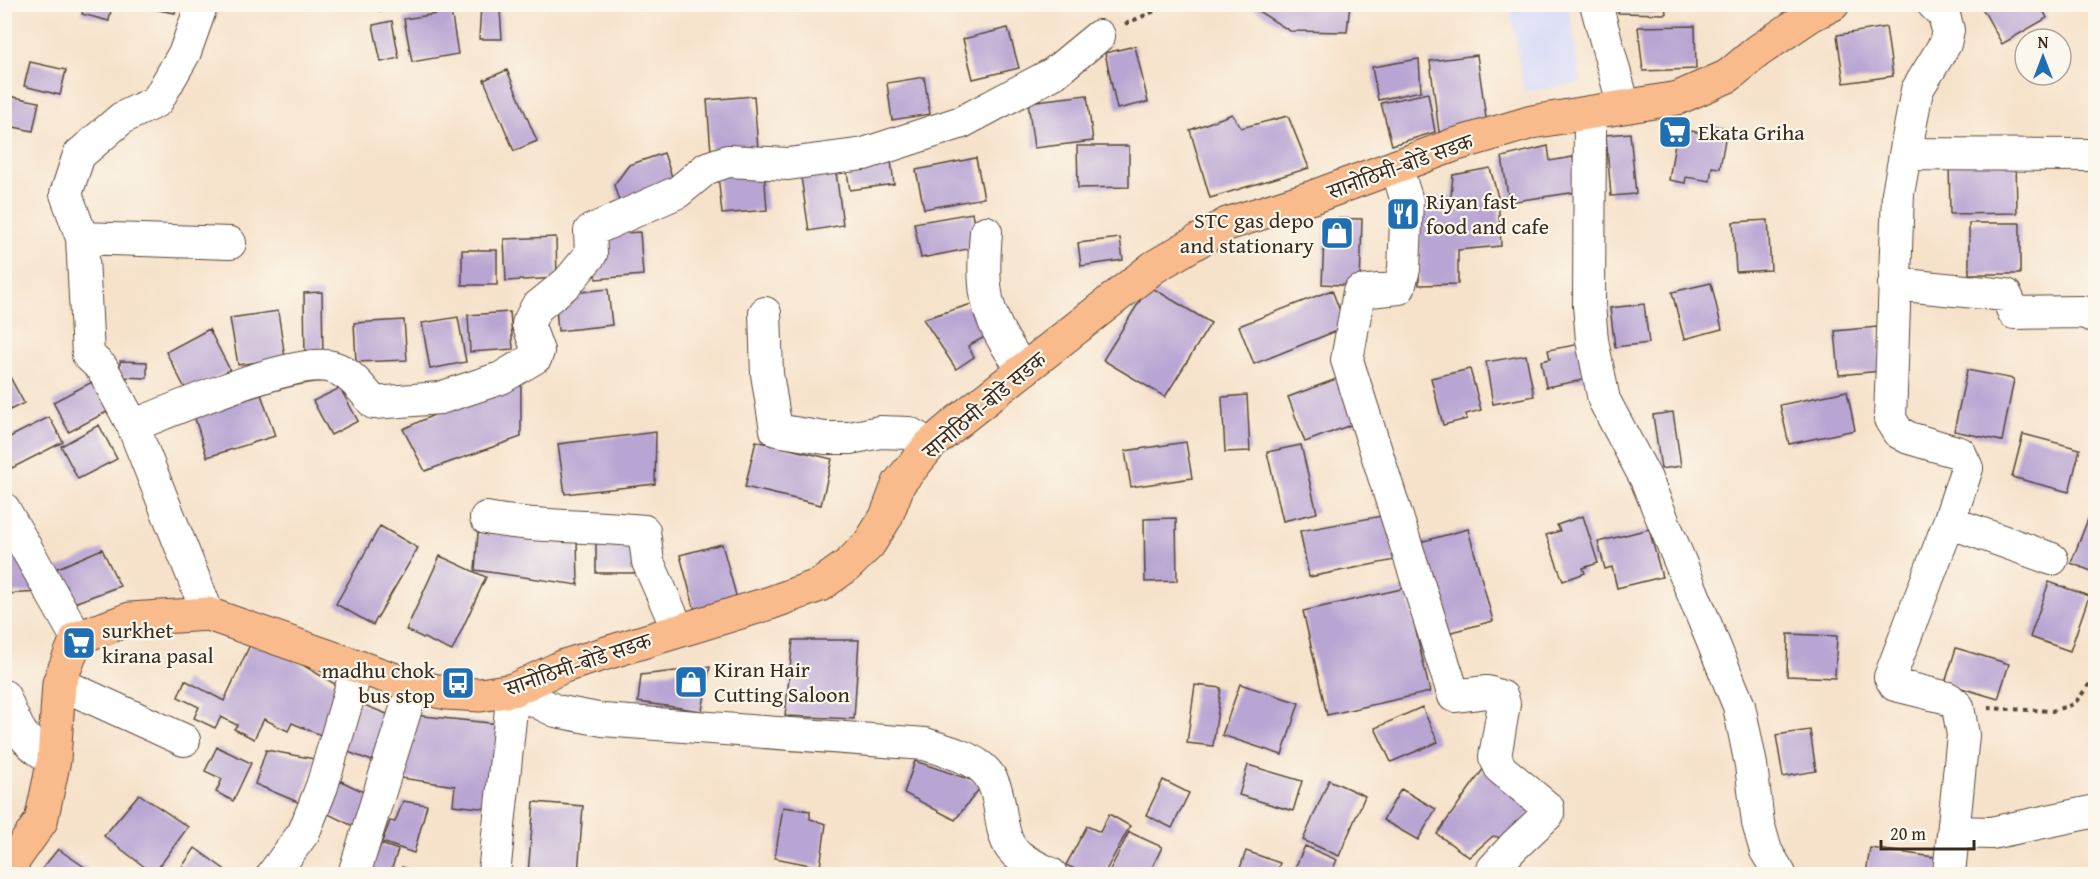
<svg xmlns="http://www.w3.org/2000/svg" width="2100" height="879" font-family="'Gentium Book Plus','Noto Serif Devanagari',serif">
<rect width="100%" height="100%" fill="#fbf7ec"/>
<filter id="ink" filterUnits="userSpaceOnUse"><feTurbulence type="fractalNoise" baseFrequency=".0167" numOctaves="2"/><feDisplacementMap in="SourceGraphic" scale="12" xChannelSelector="R" yChannelSelector="G"/><feConvolveMatrix kernelMatrix="1 2 1 2 8 2 1 2 1" color-interpolation-filters="sRGB"/></filter>
<filter id="wash" filterUnits="userSpaceOnUse"><feTurbulence type="fractalNoise" baseFrequency=".008" numOctaves="4" result="noise"/><feDisplacementMap in="SourceGraphic" scale="24" xChannelSelector="R" yChannelSelector="G"/><feGaussianBlur stdDeviation="1.35" result="paint"/><feColorMatrix in="noise" values="0 0 0 0 0 0 0 0 0 0 0 0 0 0 0 0 0 1.4 0 .05"/><feComposite in="paint" operator="in"/></filter>
<g filter="url(#wash)">
<rect width="100%" height="100%" fill="#f6e2ca"/>
<path fill="#d4d8f9" d="M1510,5H1569L1581,83L1524,92Z"/>
<g id="blocks">
<path fill="#b9a5d3" d="M84,4H112L109,21L82,14Z
M127,4H176L175,13Z
M379,4H405V6L380,11Z
M436,4H450L458,54L412,62L404,19L436,14Z
M481,4L500,10L502,39H479Z
M1247,4H1350L1347,32L1290,31Z
M1619,4H1665L1666,14L1618,13Z
M1980,4H2040L2047,18L2002,44Z
M392,21L399,58L381,62L373,25Z
M1695,26L1696,69L1643,71L1638,27Z
M1886,27L1893,76L1844,83L1837,35Z
M1008,28L1019,68L973,79L963,39Z
M1135,46L1148,102L1117,109L1105,53Z
M1477,55L1487,125L1439,132L1430,61Z
M1419,59L1421,91L1378,100L1372,67Z
M30,62L66,70L60,95L24,86Z
M507,70L537,141L514,151L484,80Z
M924,77L930,114L892,120L887,83Z
M1428,93L1435,132L1392,145L1381,103Z
M1087,95L1093,141L1034,148L1028,102Z
M9,96L39,102L33,131L4,125Z
M754,96L758,149L711,152L707,100Z
M1232,114L1241,128L1288,116L1309,168L1210,198L1190,130Z
M1708,125L1727,128L1720,168L1712,167L1710,181L1686,177L1685,183L1669,180L1676,137L1689,139L1691,131L1706,134Z
M1630,133L1636,194L1611,196L1606,135Z
M1077,146H1129V187L1078,188Z
M1548,146L1550,161L1573,157L1577,192L1509,202L1502,157Z
M664,153L675,186L620,204L614,185L629,165Z
M890,153L894,184L850,190L845,160Z
M976,158L984,198L924,209L916,170Z
M2016,158L2017,213L1950,214L1949,160Z
M1490,168L1498,197L1501,246L1458,250V284L1419,285L1420,198L1451,197L1453,175Z
M764,170L767,210L722,214L718,174Z
M836,172L843,225L809,231L801,177Z
M972,213L978,247L921,258L914,223Z
M1325,218L1362,219L1360,286L1322,284Z
M1768,220L1771,270L1736,272L1733,222Z
M1969,223H2020V274H1969Z
M640,232L643,275L596,279L592,235Z
M556,237L557,278L506,281L504,239Z
M1120,238L1123,260L1081,266L1078,243Z
M462,250H497V285H462Z
M1711,283L1722,329L1684,339L1672,292Z
M1149,286L1211,323L1165,397L1103,360Z
M608,289L612,325L558,331L555,295Z
M1332,290L1346,327L1254,364L1239,326Z
M322,292L323,357H305L304,293Z
M972,304L990,334L968,346L974,357L956,369L923,319Z
M1644,304L1649,343L1615,347L1610,308Z
M278,311L285,358L238,365L230,318Z
M510,312L513,349L470,352L468,315Z
M458,317L466,362L430,369L422,323Z
M404,320L407,360L356,362L354,323Z
M1877,327L1881,371L1839,375L1835,331Z
M209,329L230,370L187,392L166,352Z
M1580,344L1588,379L1546,387L1541,361L1550,359L1548,350Z
M1526,355L1534,396L1493,404L1486,362Z
M120,361L147,362V378L120,377Z
M4,366L24,403L4,413Z
M1470,369L1481,410L1466,414L1467,419L1443,425L1431,378Z
M1967,370L2014,379L2002,441L1954,431Z
M521,375V437L425,471L403,429Z
M1347,375L1364,420L1305,442L1288,397Z
M98,379L114,408L69,432L53,402Z
M340,388L358,421L331,435L313,401Z
M260,391L275,436L207,457L193,412Z
M1847,391L1855,430L1789,444L1780,405Z
M1247,395L1250,451L1225,452L1222,397Z
M1673,412L1681,466L1661,469L1653,415Z
M49,417L63,442L12,468L4,454V440Z
M99,425L117,459L78,479L61,446Z
M656,432L655,484L565,494L558,444Z
M2023,434L2080,449L2069,492L2012,477Z
M756,441L832,459L821,505L745,487Z
M1186,442L1192,478L1131,487L1125,451Z
M1301,445L1317,513L1283,521L1267,452Z
M2090,514L2096,516V573L2071,563Z
M1387,515L1395,560L1309,577L1300,531Z
M1583,516L1598,563L1583,568L1585,573L1563,581L1546,535L1560,531L1557,525Z
M1176,518L1177,581L1145,582L1144,519Z
M380,526L418,548L373,625L336,604Z
M1468,529L1493,621L1444,634L1420,542Z
M1649,529L1662,577L1617,588L1612,567L1605,569L1598,542Z
M478,533L577,539L578,585L475,570Z
M596,538H640V573H596Z
M13,543L41,592L4,594V547Z
M722,544L737,599L695,611L680,555Z
M102,549L120,586L66,606L51,571Z
M440,556L486,577L452,651L406,630Z
M2049,582L2089,596L2070,651L2030,637Z
M1406,588L1430,692L1327,715L1303,611Z
M1788,634L1837,636L1835,678L1787,676Z
M254,636L345,690L323,736L292,723L288,731L264,719L254,739L234,729L237,725L221,717L215,728L194,718L199,707L178,697L185,680L224,701Z
M793,640H859L854,719L785,716Z
M1956,648L2009,664L1998,699L1945,683Z
M710,667L702,711L638,702L641,675Z
M1240,684L1299,703L1282,755L1222,735Z
M1195,685L1221,688L1213,746L1187,743Z
M359,703L392,716L380,764L340,749Z
M1422,707L1438,742L1391,762L1375,728Z
M414,715L499,724L490,809L453,805L455,786L394,777Z
M1810,730L1816,771L1783,777L1776,735Z
M217,747L251,763L233,801L216,792L222,779L205,771Z
M266,750L315,759L300,803L255,784Z
M915,761L983,784L955,820L904,793Z
M1248,765L1302,781L1293,811L1239,795Z
M1486,765L1538,802L1511,840L1493,836L1469,857L1437,834Z
M1163,780L1189,793L1172,828L1146,815Z
M1329,780L1365,796L1339,856L1303,840Z
M341,781L372,796L357,828L326,813Z
M1401,789L1436,809L1418,840L1383,820Z
M139,794L188,827L154,874L104,836Z
M403,801L427,805L414,853L382,842L390,821L395,822Z
M534,802L583,806L578,874H528Z
M783,807L810,811V819L826,824L820,867L775,858Z
M1109,814L1130,826L1104,874H1085L1066,865L1087,826L1100,832Z
M1129,832L1162,847L1149,874H1108Z
M381,844L398,850L390,874H370Z
M1305,846L1337,860L1330,874H1299L1293,872Z
M195,848L231,874H177Z
M1870,848L1941,858L1939,874H1866Z
M58,849L95,874H38Z
M1246,851L1280,863L1276,874H1238Z
M402,867L423,874H399Z"/>
</g>
</g>
<g filter="url(#ink)">
<use href="#blocks" fill-opacity="0" stroke="#574638" stroke-width="1.5"/>
<g fill="none" stroke-linecap="round" stroke-linejoin="round">
<defs>
<path id="minor" d="M202,4L185,52L157,101L122,118L79,155L66,194L82,238L88,355L102,368L133,426L208,614
M1596,4L1624,107
M1933,4L1944,15L1948,30L1945,44L1917,90L1898,193L1890,419L1898,432L1909,438L1960,453L1967,468L1949,522L1890,677L1895,685L1948,698L1958,707L1963,735L1949,874
M1590,112L1589,305L1592,340L1604,400L1646,479L1739,706L1751,765L1758,823L1766,851L1780,874
M1906,154L2096,155
M1396,166L1407,201L1404,269L1399,288L1359,292L1347,360L1454,696L1487,692L1502,697L1504,704L1495,757L1501,769L1548,808V814L1514,846L1493,869
M986,232C981,296 985,318 1024,370
M82,238L230,243
M1894,284L2006,295L2014,313L2082,312L2096,317
M765,313L767,374L776,430L825,438H850L880,432L909,433L930,445
M133,426C169,411 299,356 332,367C350,372 362,389 374,403L440,398L501,378L536,357L538,351L528,324L536,308L568,282L591,254L590,231L678,192L707,168L728,161L788,164L864,154L962,122L1054,73L1099,36
M4,509L77,638
M486,518C539,528 591,525 644,531L648,562L678,630
M1949,522L2052,559
M59,683L184,740
M4,696C17,729 22,742 54,760
M1953,832L1991,833L2096,811
M273,874L304,832L322,786L357,668
M354,874L413,686
M494,874L513,690L556,711L603,720L925,744C943,750 965,755 981,767C1005,786 996,821 1009,845C1017,859 1037,867 1051,874"/>
<path id="major" d="M4,874L41,821L54,760L59,683L77,638L130,619L208,614L413,686L447,693L480,695L513,690L564,666L770,603L820,585L848,565L869,544L886,517L899,483L930,445L957,422L1154,267L1227,224L1313,197L1454,145L1532,122L1678,98L1728,76L1758,51L1811,15L1833,4"/>
</defs>
<use href="#minor" stroke="#574638" stroke-width="34"/>
<use href="#major" stroke="#574638" stroke-width="35"/>
<path stroke="#574638" stroke-width="4" stroke-dasharray="4.5 4.5" stroke-linecap="butt" d="M1125,24L1171,4
M1988,708L2052,711L2074,704L2096,676"/>
<use href="#minor" stroke="#fff" stroke-width="32"/>
<use href="#major" stroke="#fabb8c" stroke-width="33"/>
</g>
</g>
<defs>
<symbol id="supermarket-square" viewBox="-11 -11 22 22"><rect x="-9" y="-9" width="18" height="18" rx="4" fill="#1f6fb2" stroke="#fbf7ec"/><path d="M-6-5.5h2.5l.6 2H6L4.5 2H-2.5L-4.4-4H-6ZM-1.5 3.2a1.3 1.3 0 1 0 .1 0ZM3 3.2a1.3 1.3 0 1 0 .1 0Z" fill="#fff"/></symbol>
<symbol id="restaurant-square" viewBox="-11 -11 22 22"><rect x="-9" y="-9" width="18" height="18" rx="4" fill="#1f6fb2" stroke="#fbf7ec"/><path d="M-5-6h1v4h1v-4h1v4h1v-4h1v5L-1.5 .5V6h-2V.5L-5-1ZM5-6V6H3V1.5H1.5Q1.5-4 5-6Z" fill="#fff"/></symbol>
<symbol id="shop-square" viewBox="-11 -11 22 22"><rect x="-9" y="-9" width="18" height="18" rx="4" fill="#1f6fb2" stroke="#fbf7ec"/><path d="M-5-2.5h2.3a2.7 3.5 0 0 1 5.4 0H5L5.5 6h-11ZM-1.5-2.5h3a1.5 2.3 0 0 0-3 0Z" fill="#fff"/></symbol>
<symbol id="bus-square" viewBox="-11 -11 22 22"><rect x="-9" y="-9" width="18" height="18" rx="4" fill="#1f6fb2" stroke="#fbf7ec"/><path d="M-5-6H5V4H4V6H2V4H-2V6H-4V4H-5ZM-3.5-4V0h7V-4ZM-3.5 1.2v1.5H-2V1.2ZM2 1.2v1.5H3.5V1.2Z" fill="#fff"/></symbol>
</defs>
<g fill-rule="evenodd">
<use href="#supermarket-square" x="1656" y="113" width="38" height="38"/>
<use href="#restaurant-square" x="1384" y="195" width="38" height="38"/>
<use href="#shop-square" x="1318" y="214" width="38" height="38"/>
<use href="#supermarket-square" x="60" y="624" width="38" height="38"/>
<use href="#shop-square" x="672" y="663" width="38" height="38"/>
<use href="#bus-square" x="439" y="664" width="38" height="38"/>
</g>
<g text-anchor="middle" dominant-baseline="central" stroke-width="4.5" stroke-linejoin="round" paint-order="stroke">
<g font-size="22" fill="#3b2a1e" stroke="#fbf7ec" text-anchor="start">
<text x="1698" y="132">Ekata Griha</text>
<text x="1426" y="201">Riyan fast<tspan x="1426" dy="25">food and cafe</tspan></text>
<text x="1314" y="220" text-anchor="end">STC gas depo<tspan x="1314" dy="25">and stationary</tspan></text>
<text x="102" y="630">surkhet<tspan x="102" dy="25">kirana pasal</tspan></text>
<text x="714" y="669">Kiran Hair<tspan x="714" dy="25">Cutting Saloon</tspan></text>
<text x="435" y="670" text-anchor="end">madhu chok<tspan x="435" dy="25">bus stop</tspan></text>
</g>
<g font-size="22" fill="#3b2a1e" stroke="#fbf7ec">
<text transform="translate(1400 166) rotate(-20)">सानोठिमी-बोडे सडक</text>
<text transform="translate(984 405) rotate(-40)">सानोठिमी-बोडे सडक</text>
<text transform="translate(578 664) rotate(-19)">सानोठिमी-बोडे सडक</text>
</g>
</g>
<rect width="2100" height="879" fill="none" stroke="#fbf7ec" stroke-width="24"/>
<g transform="translate(2043 57)"><circle r="28" fill="#fbf7ec" stroke="#aea59a" stroke-width="1.5"/>
<path d="M0-4.5L10 22L0 15L-10 22Z" fill="#1f6fb2"/>
<text y="-9" font-size="16" font-weight="bold" text-anchor="middle" fill="#3b2a1e">N</text>
</g>
<path d="M1881 840v9h93v-9" fill="none" stroke="#3b2a1e" stroke-width="3"/>
<text x="1890" y="840" font-size="18" fill="#3b2a1e" stroke="#fbf7ec" stroke-width="4.5" paint-order="stroke">20 m</text>
</svg>
